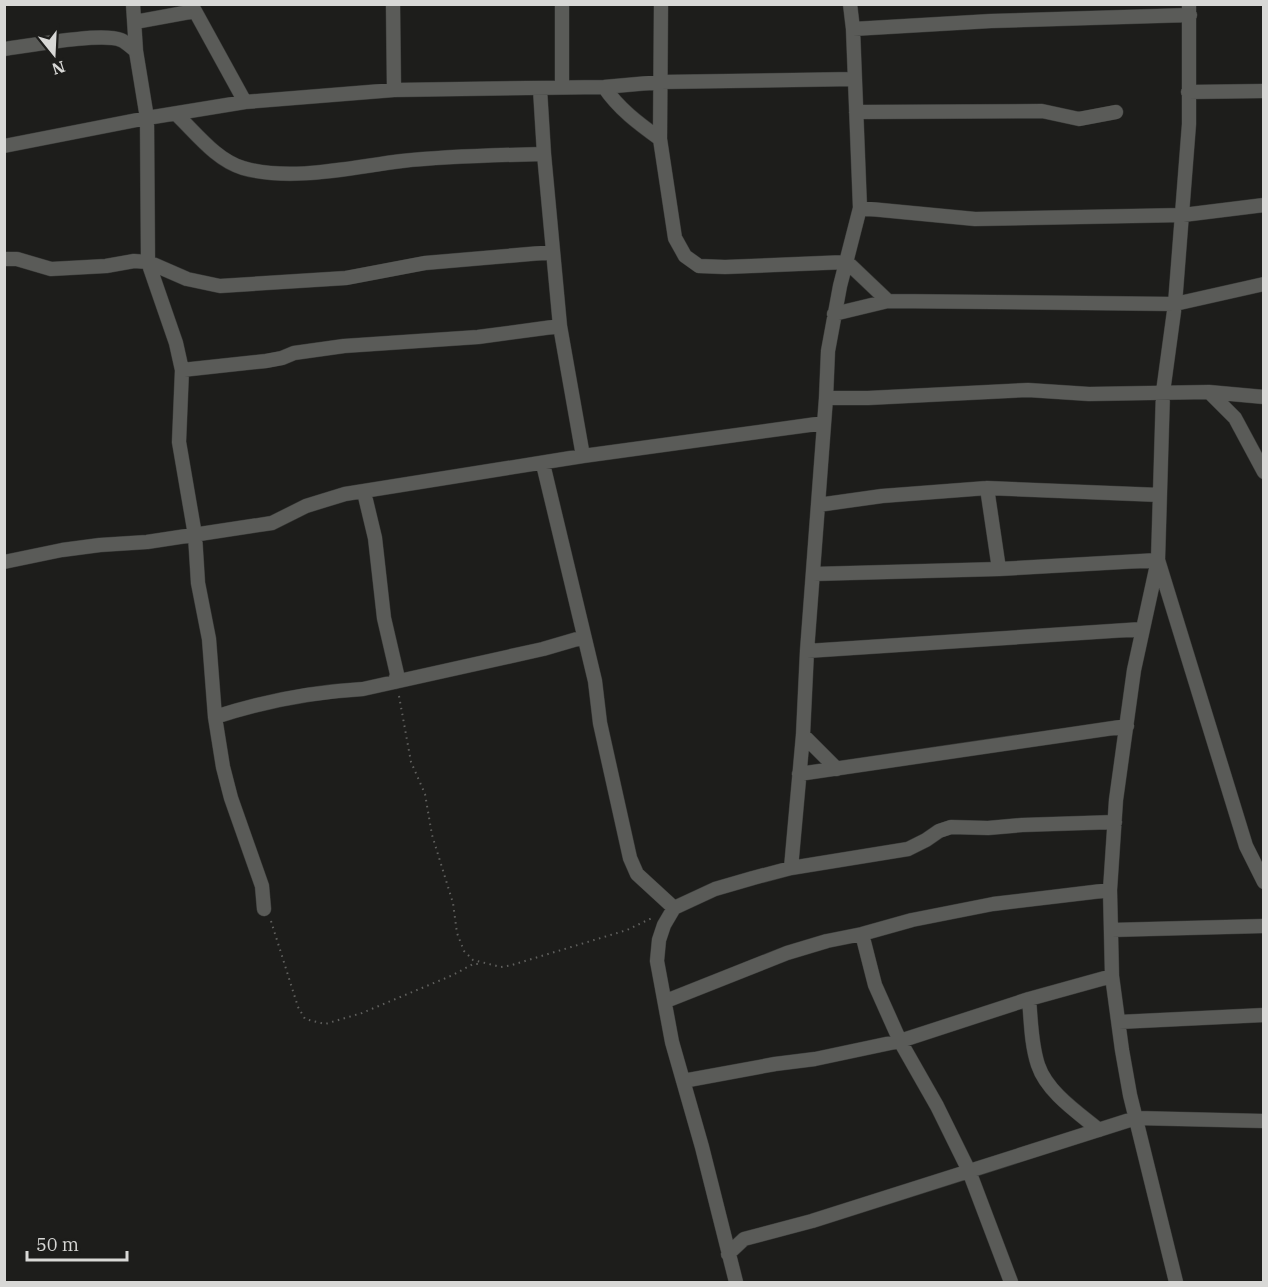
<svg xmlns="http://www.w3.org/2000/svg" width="1268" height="1287" font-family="'IBM Plex Serif',serif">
<rect width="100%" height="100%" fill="#1d1d1b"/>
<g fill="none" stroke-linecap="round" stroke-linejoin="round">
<defs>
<path id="street" d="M133,4L136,51L147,118L148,262L176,343L182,370L179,442L195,535L198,583L209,639L215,717L223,767L231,798L262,886L264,909
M393,4L394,90
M661,4L660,139L675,238L685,256L699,266L725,267L847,262L888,301
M135,22L195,11L245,102
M853,29L991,21L1190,15
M4,49C28,46 101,32 121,40C126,42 131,47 136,51
M604,87C619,109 638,123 660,139
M562,88V4
M540,89L544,154L560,326L583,456
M1188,92L1264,91
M856,112L1042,111L1079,119L1116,112
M176,114C196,133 216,160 243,168C292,182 352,167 402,161C450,156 497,155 544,154
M4,146L147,118L245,102L394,90L604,87L660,82L855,79
M860,208L975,219L1183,215L1264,205
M4,259H17L51,269L106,266L134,261L148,262L187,279L220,286L346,278L425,263L553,252
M834,314L888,301L1175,304L1264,284
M182,370L266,361L282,358L294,353L344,346L478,337L560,326
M1209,392L1235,418L1264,472
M826,398H868L1028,390L1089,394L1209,392L1264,397
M543,464L595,681L600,723L630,858L637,874L674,908
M987,488L999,569
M364,492L375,538L384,618L397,674L395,682
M818,505L882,496L987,488L1160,495
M4,562L62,550L100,545L147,542L272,523L306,506L345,494L583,456L824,423
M813,574L999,569L1158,560L1246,846L1264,882
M807,651L1142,629
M215,717C264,701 311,692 363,689L543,649L584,637
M803,735L837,769
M799,774L1127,726
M791,868L803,735L807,651L826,398L828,351L840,286L860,208L853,29L850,4
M1111,930L1264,926
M862,934L875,985L900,1041L937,1106L969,1171L1011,1282
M1029,999C1031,1020 1031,1044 1038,1065C1047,1092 1077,1112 1099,1130
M666,1001L787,953L827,941L862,934L912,920L993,904L1110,890
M1119,1022L1264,1015
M683,1081L775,1064L815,1059L900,1041L1029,999L1112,976
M728,1254L744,1239L812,1221L1136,1118L1264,1121
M736,1282L702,1147L672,1042L657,961L659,940L664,925L674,908L715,889L753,878L791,868L908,849L926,840L939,831L951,827L988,828L1022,825L1115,822
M1176,1282L1130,1095L1122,1050L1112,976L1110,890L1116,800L1134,670L1158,560L1163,392L1175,304L1189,124V4"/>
</defs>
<use href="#street" stroke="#393a38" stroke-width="15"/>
<path stroke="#60605e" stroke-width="2" stroke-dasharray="1.5 4.5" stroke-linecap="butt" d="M399,696L411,762L425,794L432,835L453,903L457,933L464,951L473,960L501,967L512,965L627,930L652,918
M271,921L298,1007L305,1019L325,1024L362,1013L453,975L473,964H482"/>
<use href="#street" stroke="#5a5b58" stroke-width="14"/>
</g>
<rect width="1268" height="1287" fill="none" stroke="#d8d8d6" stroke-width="12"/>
<g transform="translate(54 54) rotate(162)" stroke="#1d1d1b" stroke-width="4.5" paint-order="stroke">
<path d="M0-4.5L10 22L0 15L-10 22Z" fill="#d8d8d6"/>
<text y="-9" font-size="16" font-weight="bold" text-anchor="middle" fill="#d8d8d6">N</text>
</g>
<path d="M27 1251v9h100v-9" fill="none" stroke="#d8d8d6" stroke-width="3"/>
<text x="36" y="1251" font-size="18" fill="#d8d8d6" stroke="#1d1d1b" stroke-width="4.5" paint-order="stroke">50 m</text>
</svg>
